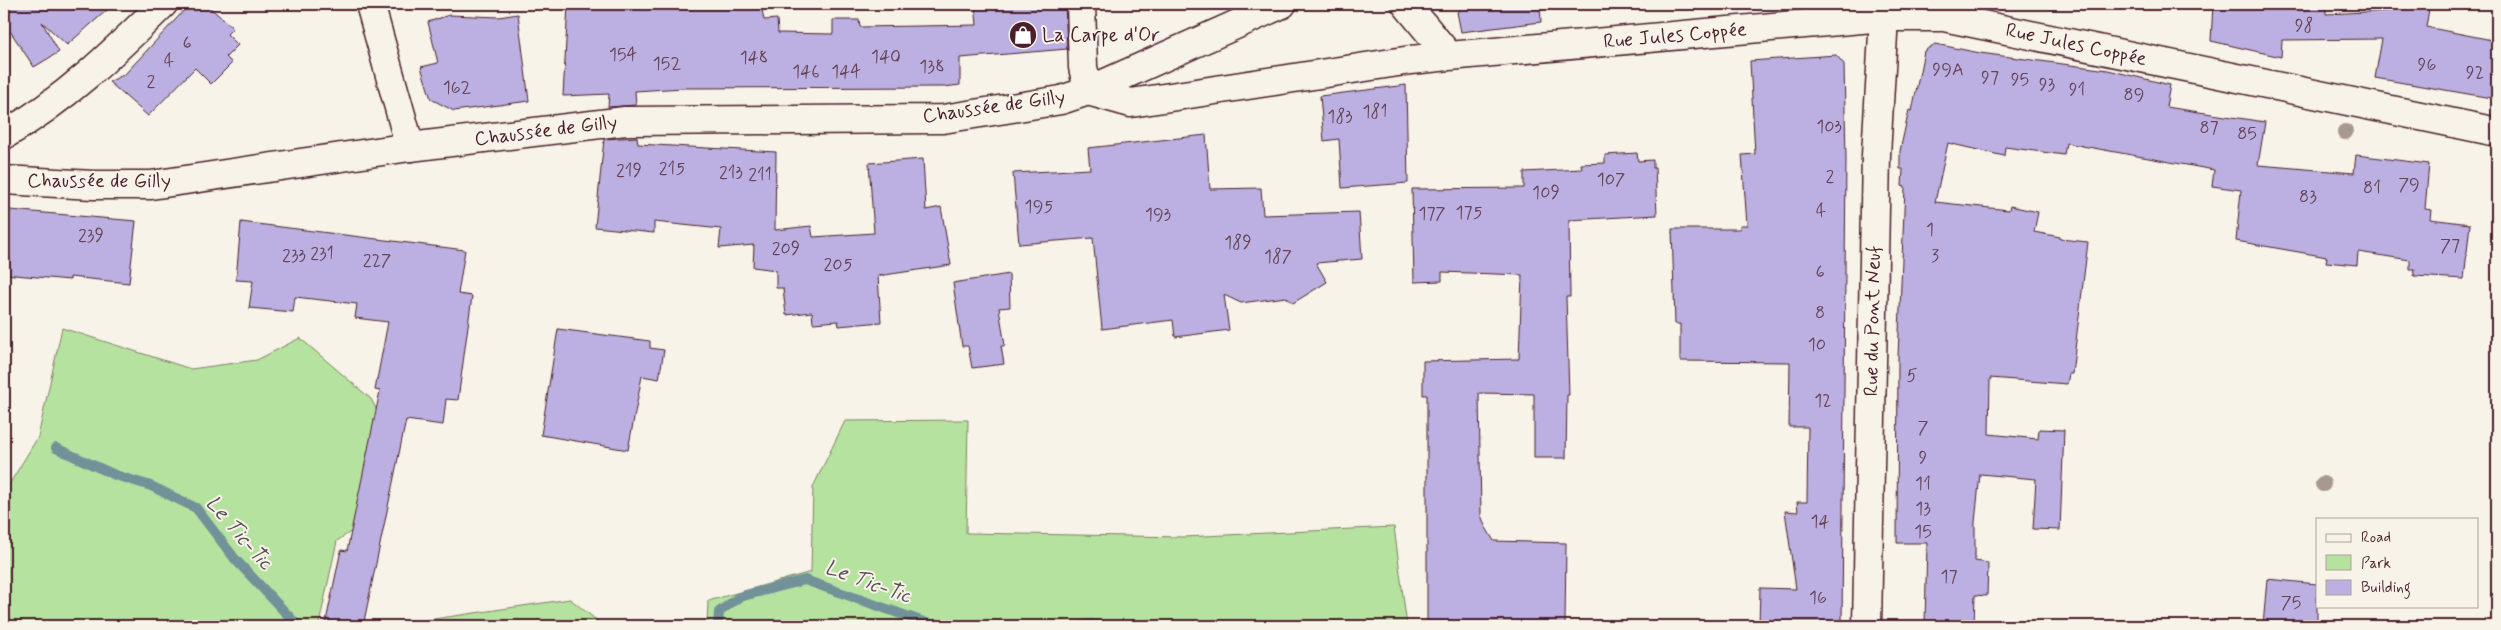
<svg xmlns="http://www.w3.org/2000/svg" width="2501" height="630" font-family="Mynerve,sans-serif">
<rect width="100%" height="100%" fill="#f7f3e8"/>
<filter id="ink" filterUnits="userSpaceOnUse"><feTurbulence type="fractalNoise" baseFrequency=".02" numOctaves="2"/><feDisplacementMap in="SourceGraphic" scale="10" xChannelSelector="R" yChannelSelector="G"/><feConvolveMatrix kernelMatrix="1 2 1 2 8 2 1 2 1" color-interpolation-filters="sRGB"/></filter>
<g filter="url(#ink)">
<path fill="#b6e29f" stroke="#808065" d="M62,328L191,369L257,360L300,338L371,399L385,426L368,520L337,541L319,624L337,626H4V493L38,437Z
M968,420L966,533L1184,537L1394,527L1407,626H707L708,601L811,572L813,487L845,421Z
M570,599L604,626H386Z"/>
<g fill="none" stroke-linecap="round" stroke-linejoin="round">
<path stroke="#729299" stroke-width="10" d="M56,448L115,475L151,486L196,508L235,559L298,626
M718,626L719,612L739,597L805,580L935,626
M1078,626L1091,624L1100,626"/>
</g>
<path fill="#bbb0e1" stroke="#4a1f2b" d="M4,4H114L67,45L42,22L59,52L34,67L4,22Z
M190,4H206L233,28L227,34L238,45L226,57L232,63L211,84L195,68L148,116L109,82L125,74Z
M568,4H761L764,20L777,19L778,33L833,34V20H859L860,27L977,25L975,4H1065L1067,49L960,58V85L944,87L683,88L635,91L636,105L608,107L609,94L563,96Z
M1467,4H1540L1541,22L1461,32L1457,12Z
M2213,4H2326V14L2387,11L2388,4L2429,9L2426,27L2497,41V99L2375,78L2382,39L2282,40L2281,57L2211,41Z
M518,14L529,101L454,111L431,99L421,67L438,63L428,22L449,15L499,17Z
M1935,44L1980,53L2108,70L2170,85L2166,107L2265,122L2258,165L2354,173L2356,155L2429,164L2425,209L2431,210L2430,219L2470,224L2464,279L2414,276L2415,269H2410V260L2358,252L2357,265L2326,262L2327,257L2236,241L2241,190L2212,186L2214,170L2066,143L2064,155L2005,147L2004,156L1948,143L1935,202L2009,210L2010,206L2038,212L2034,232L2060,237V239L2088,242L2072,374H2069L2067,384L1990,378L1989,434L2038,439L2039,429L2064,430L2060,530L2033,529L2036,479L1980,474L1975,522V561L1988,563L1987,596L1975,595L1974,626H1932V623H1925L1927,543H1897L1898,357L1905,187L1902,186L1903,169H1900V151L1909,110L1912,111L1924,51Z
M1836,55L1844,64L1846,158L1842,626H1759L1760,588L1796,589L1785,511L1798,512L1797,502H1807L1808,427H1789L1790,362L1680,361V324H1675L1672,229H1740V225H1747L1742,155L1755,154L1750,61Z
M1406,85L1408,183L1342,188L1339,139L1324,141L1320,96Z
M1206,135L1210,189L1261,188L1263,215L1359,212L1362,259L1316,263L1327,282L1293,303L1286,297L1241,303L1224,295L1229,330L1175,337L1173,320L1102,329L1093,238L1019,244L1013,173L1090,169L1088,148Z
M637,137L638,144L776,152L775,230L811,226L813,237L874,233L869,163L923,159L926,210L941,207L951,265L878,276L881,322L839,326L838,321L813,323L812,312L786,315L783,288H776V270L753,267L754,245L719,248L721,229L654,222V233L595,227L604,139Z
M1637,153L1638,161L1653,160V168H1655L1657,215L1569,220L1570,297H1566L1569,395H1567L1566,458H1534V394L1479,393L1481,515L1485,526L1494,541L1566,543L1565,626H1427V395H1423V361L1519,359L1522,275L1442,272V281L1414,282L1412,189L1524,188V172L1582,169L1581,164L1605,163V155Z
M10,210L136,221L129,283L70,277V280L4,274Z
M241,222L465,250L458,294L472,296L458,400L446,399L443,425L406,420L363,626H325L341,550L347,551L380,391L375,390L388,322L355,318L357,304L295,297L293,312L249,308L253,281L236,280Z
M1009,274L1010,307L999,308L1005,346H1001L1004,364L972,368L968,346H962L953,283Z
M558,329L650,341V348L664,350L659,379L642,376L628,450L541,435Z
M2267,579L2317,584V626H2263Z"/>
<g fill="none" stroke-linecap="round" stroke-linejoin="round">
<defs>
<path id="street" d="M370,4L410,147
M1081,4L1083,67L1088,91L1131,103L1411,60L1449,56
M1406,4L1449,56L1884,17H1944L2497,132
M4,135C65,100 113,53 163,4
M1867,626L1876,155L1884,17"/>
<path id="secondary" d="M4,180L93,185H151L410,147L625,121L943,119L1061,100L1088,91L1282,4"/>
</defs>
<use href="#street" stroke="#4a1f2b" stroke-width="31"/>
<use href="#secondary" stroke="#4a1f2b" stroke-width="31"/>
<use href="#street" stroke="#f7f3e8" stroke-width="28"/>
<use href="#secondary" stroke="#f7f3e8" stroke-width="28"/>
</g>
<g fill="#a79990">
<circle cx="2345" cy="132" r="8"/>
<circle cx="2323" cy="484" r="8"/>
</g>
</g>
<defs>
<symbol id="shop-disc" viewBox="-11 -11 22 22"><circle r="9.5" fill="#4a1f2b" stroke="#f7f3e8"/><path d="M-5-2.5h2.3a2.7 3.5 0 0 1 5.4 0H5L5.5 6h-11ZM-1.5-2.5h3a1.5 2.3 0 0 0-3 0Z" fill="#fff"/></symbol>
</defs>
<g fill-rule="evenodd">
<use href="#shop-disc" x="1007" y="19" width="32" height="32"/>
</g>
<g text-anchor="middle" dominant-baseline="central" stroke-width="4" stroke-linejoin="round" paint-order="stroke">
<g font-size="18" fill="#664358">
<text x="2304" y="26">98</text>
<text x="187" y="43">6</text>
<text x="623" y="55">154</text>
<text x="886" y="57">140</text>
<text x="754" y="58">148</text>
<text x="169" y="61">4</text>
<text x="667" y="64">152</text>
<text x="2427" y="65">96</text>
<text x="932" y="67">138</text>
<text x="1948" y="70">99A</text>
<text x="806" y="72">146</text>
<text x="846" y="72">144</text>
<text x="2475" y="73">92</text>
<text x="1990" y="78">97</text>
<text x="2020" y="80">95</text>
<text x="151" y="82">2</text>
<text x="2047" y="85">93</text>
<text x="457" y="88">162</text>
<text x="2077" y="90">91</text>
<text x="2134" y="95">89</text>
<text x="1375" y="112">181</text>
<text x="1340" y="117">183</text>
<text x="1829" y="127">103</text>
<text x="2209" y="128">87</text>
<text x="2247" y="134">85</text>
<text x="672" y="169">215</text>
<text x="629" y="171">219</text>
<text x="731" y="173">213</text>
<text x="760" y="175">211</text>
<text x="1830" y="177">2</text>
<text x="1611" y="180">107</text>
<text x="2409" y="185">79</text>
<text x="2372" y="188">81</text>
<text x="1546" y="193">109</text>
<text x="2308" y="197">83</text>
<text x="1039" y="207">195</text>
<text x="1821" y="211">4</text>
<text x="1469" y="213">175</text>
<text x="1432" y="214">177</text>
<text x="1158" y="215">193</text>
<text x="1930" y="230">1</text>
<text x="91" y="236">239</text>
<text x="1238" y="243">189</text>
<text x="2450" y="246">77</text>
<text x="786" y="249">209</text>
<text x="322" y="254">231</text>
<text x="294" y="256">233</text>
<text x="1935" y="256">3</text>
<text x="1278" y="257">187</text>
<text x="377" y="261">227</text>
<text x="838" y="265">205</text>
<text x="1820" y="272">6</text>
<text x="1820" y="313">8</text>
<text x="1817" y="345">10</text>
<text x="1912" y="376">5</text>
<text x="1823" y="401">12</text>
<text x="1923" y="428">7</text>
<text x="1923" y="458">9</text>
<text x="1923" y="484">11</text>
<text x="1923" y="509">13</text>
<text x="1820" y="522">14</text>
<text x="1923" y="532">15</text>
<text x="1949" y="577">17</text>
<text x="1818" y="598">16</text>
<text x="2291" y="603">75</text>
</g>
<g font-size="20" fill="#4a1f2b" stroke="#f7f3e8" text-anchor="start">
<text x="1042" y="35">La Carpe d'Or</text>
</g>
<g font-size="20" fill="#4a1f2b" stroke="#f7f3e8">
<text transform="translate(1675 36) rotate(-5)">Rue Jules Coppée</text>
<text transform="translate(2076 45) rotate(12)">Rue Jules Coppée</text>
<text transform="translate(994 107) rotate(-8)">Chaussée de Gilly</text>
<text transform="translate(546 131) rotate(-7)">Chaussée de Gilly</text>
<text x="99" y="181">Chaussée de Gilly</text>
<text transform="translate(1873 321) rotate(-89)">Rue du Pont Neuf</text>
</g>
<g font-size="21" font-style="italic" fill="#5a4f59" stroke="#f7f3e8">
<text transform="translate(239 533) rotate(49)">Le Tic-Tic</text>
<text transform="translate(868 582) rotate(20)">Le Tic-Tic</text>
</g>
</g>
<rect width="2501" height="630" fill="none" stroke="#f7f3e8" stroke-width="20"/>
<rect x="10" y="10" width="2481" height="610" fill="none" stroke="#4a1f2b" stroke-width="2" filter="url(#ink)"/>
<rect x="2316" y="518" width="162" height="90" fill="#f7f3e8" stroke="#b29e9c"/>
<rect x="2326" y="534" width="25" height="8" fill="#f7f3e8" stroke="#b29e9c"/>
<text x="2361" y="542" font-size="15" fill="#4a1f2b">Road</text>
<rect x="2326" y="555" width="25" height="15" fill="#b6e29f" stroke="#b29e9c"/>
<text x="2361" y="568" font-size="15" fill="#4a1f2b">Park</text>
<rect x="2326" y="580" width="25" height="15" fill="#bbb0e1" stroke="#b29e9c"/>
<text x="2361" y="592" font-size="15" fill="#4a1f2b">Building</text>
</svg>
